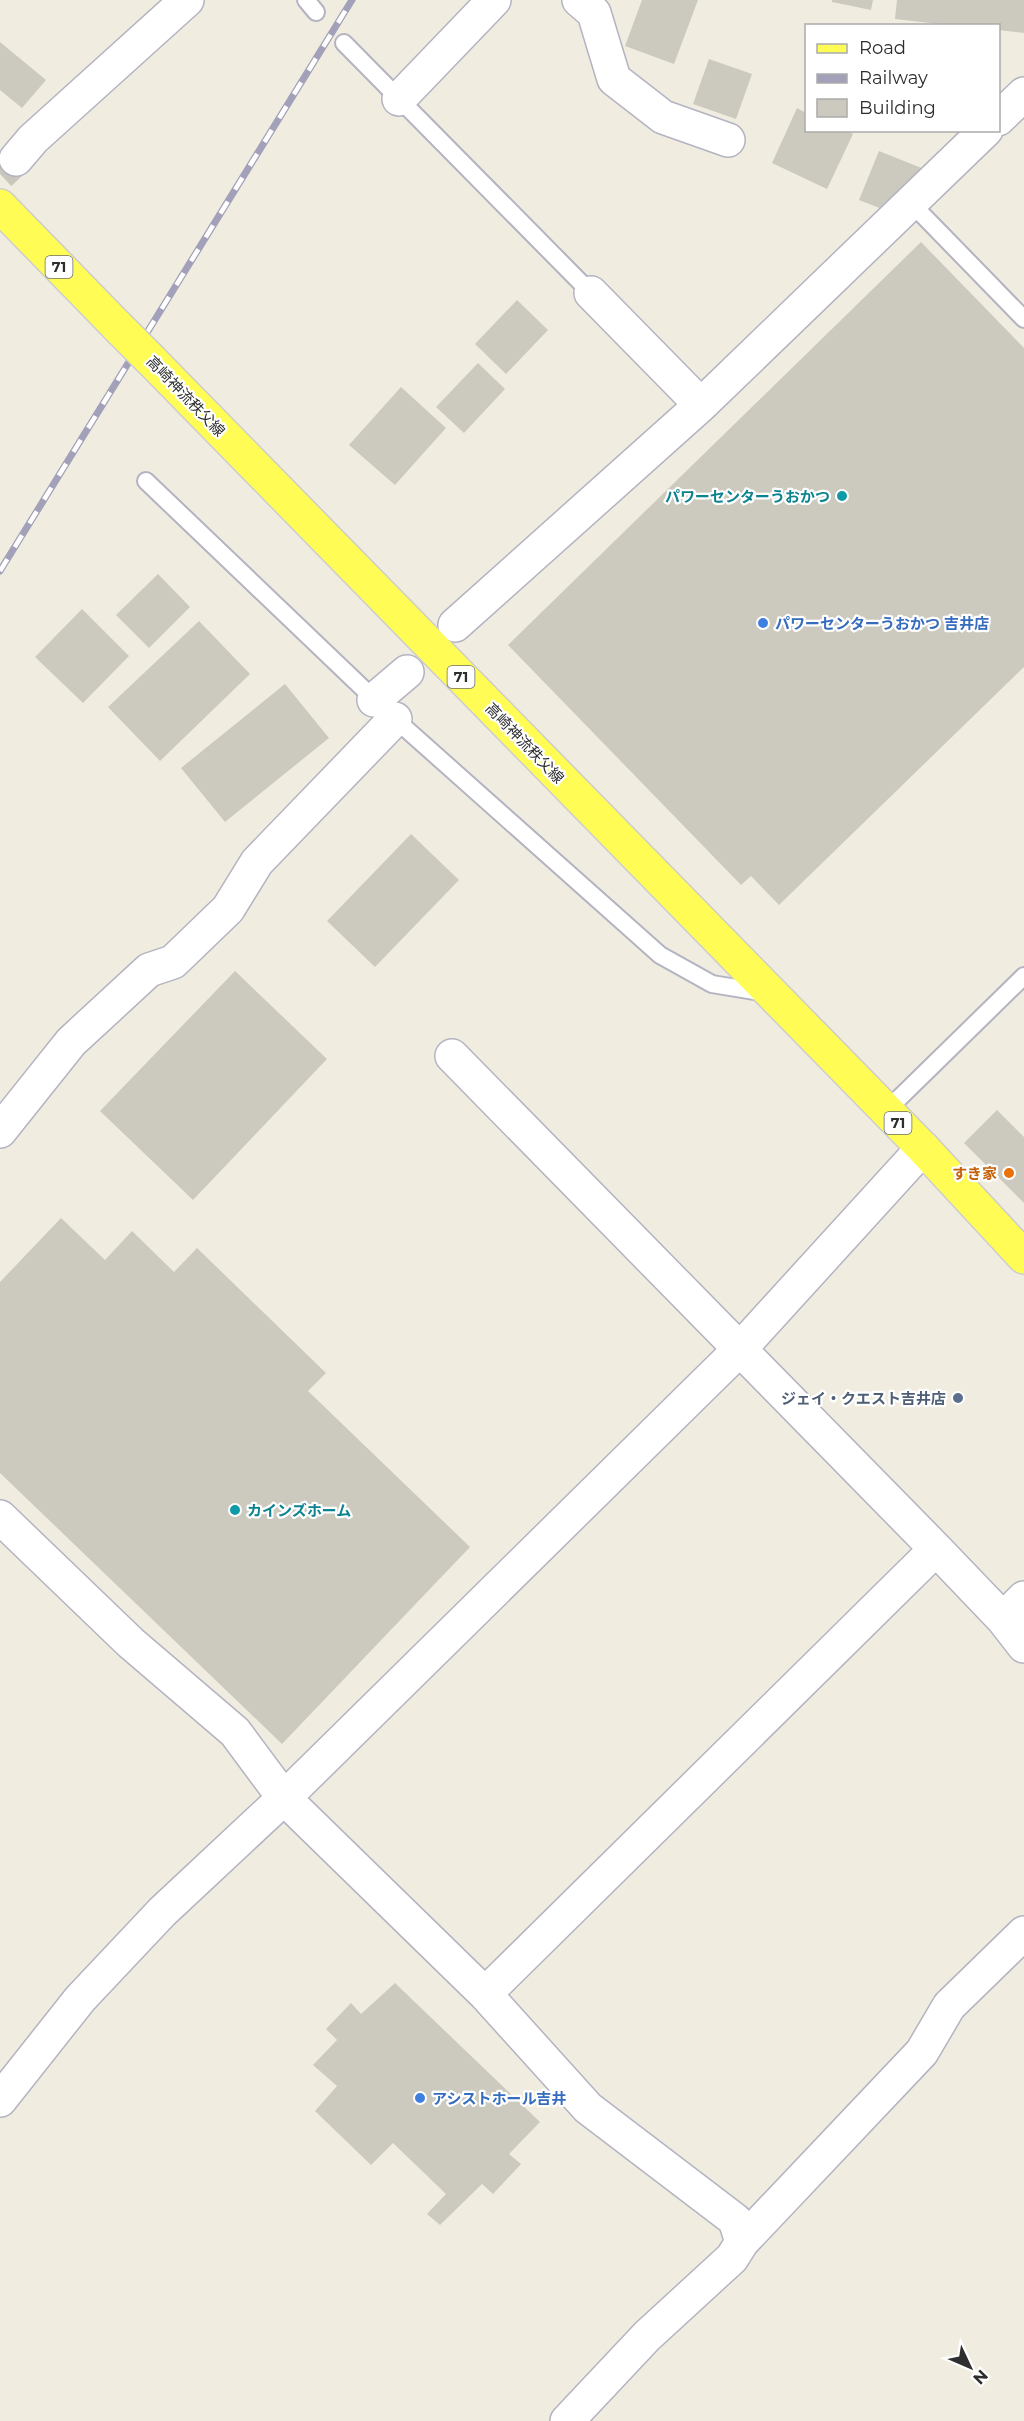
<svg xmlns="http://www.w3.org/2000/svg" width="1024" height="2421" font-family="Montserrat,'Noto Sans JP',sans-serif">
<rect width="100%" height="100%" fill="#f0ede0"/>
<path fill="#ccc9bf" d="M642,0H698L674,64L625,46Z
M832,0H873L871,10L832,2Z
M897,0H1024V33L998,30V26H956L895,19Z
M0,42L46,80L22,108L0,90Z
M709,59L752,74L736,119L693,104Z
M797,108L806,113V130H846L853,134L827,189L772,163Z
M879,151L924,169L905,218L859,200Z
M921,242L1024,348V667L779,905L751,876L741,885L508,645Z
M517,300L548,330L506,374L475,344Z
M478,363L505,389L464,433L436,407Z
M401,387L446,428L395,485L349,445Z
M158,574L190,607L149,648L116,615Z
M82,609L129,656L83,703L35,657Z
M199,621L250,674L160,761L108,707Z
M285,684L329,738L225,822L181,768Z
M411,834L459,880L375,967L327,921Z
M235,971L327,1059L193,1200L100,1111Z
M997,1110L1024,1137V1203L964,1143Z
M61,1218L105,1260L132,1231L174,1272L197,1248L326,1373L308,1391L470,1547L282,1744L0,1473V1282Z
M395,1983L540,2122L509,2154L521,2164L493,2194L482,2184L440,2225L427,2214L446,2194L393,2143L371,2165L315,2111L337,2086L313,2065L337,2040L326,2029L351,2003L361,2014Z"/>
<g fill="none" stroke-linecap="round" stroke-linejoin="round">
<path stroke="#c9c7bc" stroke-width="33" stroke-dasharray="33 16" stroke-linecap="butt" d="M0,174L16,159"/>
<defs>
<path id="service" d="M306,0L316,12
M344,43L591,293
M911,203L1024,319
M146,481L395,719L660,955L712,984L766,993
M886,1111L1024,976"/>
<path id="minor" d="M579,0L594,13L614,79L663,117L728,140
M399,99L494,0
M998,119L1024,94
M16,159L33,139L187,0
M591,293L701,405
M455,625L701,405L986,130
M374,700L407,672
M452,1056L936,1549L1003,1619L1024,1646
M0,1131L71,1042L149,970L173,962L228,909L257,862L395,719
M0,1517L131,1643L235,1732L284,1798L485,1994L588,2108L735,2220L742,2242L732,2258L647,2336L567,2421
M1003,1619L1024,1598
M485,1994L936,1549
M742,2242L922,2052L949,2006L1024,1933"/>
<path id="tertiary" d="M0,2100L80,1999L162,1912L284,1798L739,1350L923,1148"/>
<path id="primary" d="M0,206L118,327
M152,361L923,1148L1024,1257"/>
</defs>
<use href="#service" stroke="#b4b3c2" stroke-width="20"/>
<use href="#minor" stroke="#b4b3c2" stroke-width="36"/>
<use href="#tertiary" stroke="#b4b3c2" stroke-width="36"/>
<use href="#primary" stroke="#cdcdcd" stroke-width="36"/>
<use href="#service" stroke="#fff" stroke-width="16"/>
<use href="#minor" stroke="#fff" stroke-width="33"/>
<use href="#tertiary" stroke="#fff" stroke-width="33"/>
<use href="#primary" stroke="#fffc56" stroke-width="33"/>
<defs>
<path id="rail" d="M0,571L352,0"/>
</defs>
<use href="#rail" stroke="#a3a1ba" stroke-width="7"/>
<use href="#rail" stroke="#fff" stroke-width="4.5" stroke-dasharray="14" stroke-linecap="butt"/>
<defs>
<path id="primary-bridge" d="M118,327L152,361"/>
</defs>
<use href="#primary-bridge" stroke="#cdcdcd" stroke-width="36" stroke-linecap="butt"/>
<use href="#primary-bridge" stroke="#fffc56" stroke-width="33"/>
</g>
<g fill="#0f9aa8" stroke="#fff" stroke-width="2">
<circle cx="842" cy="496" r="6"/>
<circle cx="235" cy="1510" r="6"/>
</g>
<g fill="#3f7fe0" stroke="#fff" stroke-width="2">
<circle cx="763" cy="623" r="6"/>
<circle cx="420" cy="2098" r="6"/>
</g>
<circle fill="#e8710a" stroke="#fff" stroke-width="2" cx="1009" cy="1173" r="6"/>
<circle fill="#5c6f8a" stroke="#fff" stroke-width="2" cx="958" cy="1398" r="6"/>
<g text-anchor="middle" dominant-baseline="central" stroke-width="4.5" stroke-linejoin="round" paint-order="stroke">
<g fill="#fff" stroke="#6d6d6d" stroke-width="1.5">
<rect x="45.5" y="256" width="27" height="22" rx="4.5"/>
<rect x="447.5" y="666" width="27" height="22" rx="4.5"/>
<rect x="884.5" y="1112" width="27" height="22" rx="4.5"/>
</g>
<g font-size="14" font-weight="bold" fill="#2e2e2e">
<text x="59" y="267">71</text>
<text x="461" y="677">71</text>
<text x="898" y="1123">71</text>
</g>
<g font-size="15" fill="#2e2e2e" stroke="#fff">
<text transform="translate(186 396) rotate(46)">高崎神流秩父線</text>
<text transform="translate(525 743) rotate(46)">高崎神流秩父線</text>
</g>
<g font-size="15" font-weight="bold" fill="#0d838f" stroke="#fff" text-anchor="end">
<text x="830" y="496">パワーセンターうおかつ</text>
<text x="247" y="1510" text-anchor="start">カインズホーム</text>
</g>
<g font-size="15" font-weight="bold" fill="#366cbe" stroke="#fff" text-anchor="start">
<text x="775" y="623">パワーセンターうおかつ 吉井店</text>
<text x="432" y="2098">アシストホール吉井</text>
</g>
<g font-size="15" font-weight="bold" fill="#c56008" stroke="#fff" text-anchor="end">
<text x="997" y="1173">すき家</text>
</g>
<g font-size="15" font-weight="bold" fill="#4e5e75" stroke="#fff" text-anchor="end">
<text x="946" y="1398">ジェイ・クエスト吉井店</text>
</g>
</g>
<rect x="805" y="24" width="195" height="108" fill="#ffffff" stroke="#ababab" stroke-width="1.5"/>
<rect x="817" y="44" width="30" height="9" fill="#fffc56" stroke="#ababab" stroke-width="1.5"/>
<text x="859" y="54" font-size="18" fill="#2e2e2e">Road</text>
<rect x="817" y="74" width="30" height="9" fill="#a3a1ba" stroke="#ababab" stroke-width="1.5"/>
<text x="859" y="84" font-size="18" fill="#2e2e2e">Railway</text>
<rect x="817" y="99" width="30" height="18" fill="#ccc9bf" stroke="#ababab" stroke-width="1.5"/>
<text x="859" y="114" font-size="18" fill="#2e2e2e">Building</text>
<g transform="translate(970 2367) rotate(134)" stroke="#ffffff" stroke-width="4.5" paint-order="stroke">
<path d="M0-4.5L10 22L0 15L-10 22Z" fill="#2e2e2e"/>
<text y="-9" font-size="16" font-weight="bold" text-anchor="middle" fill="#2e2e2e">N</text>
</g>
</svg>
